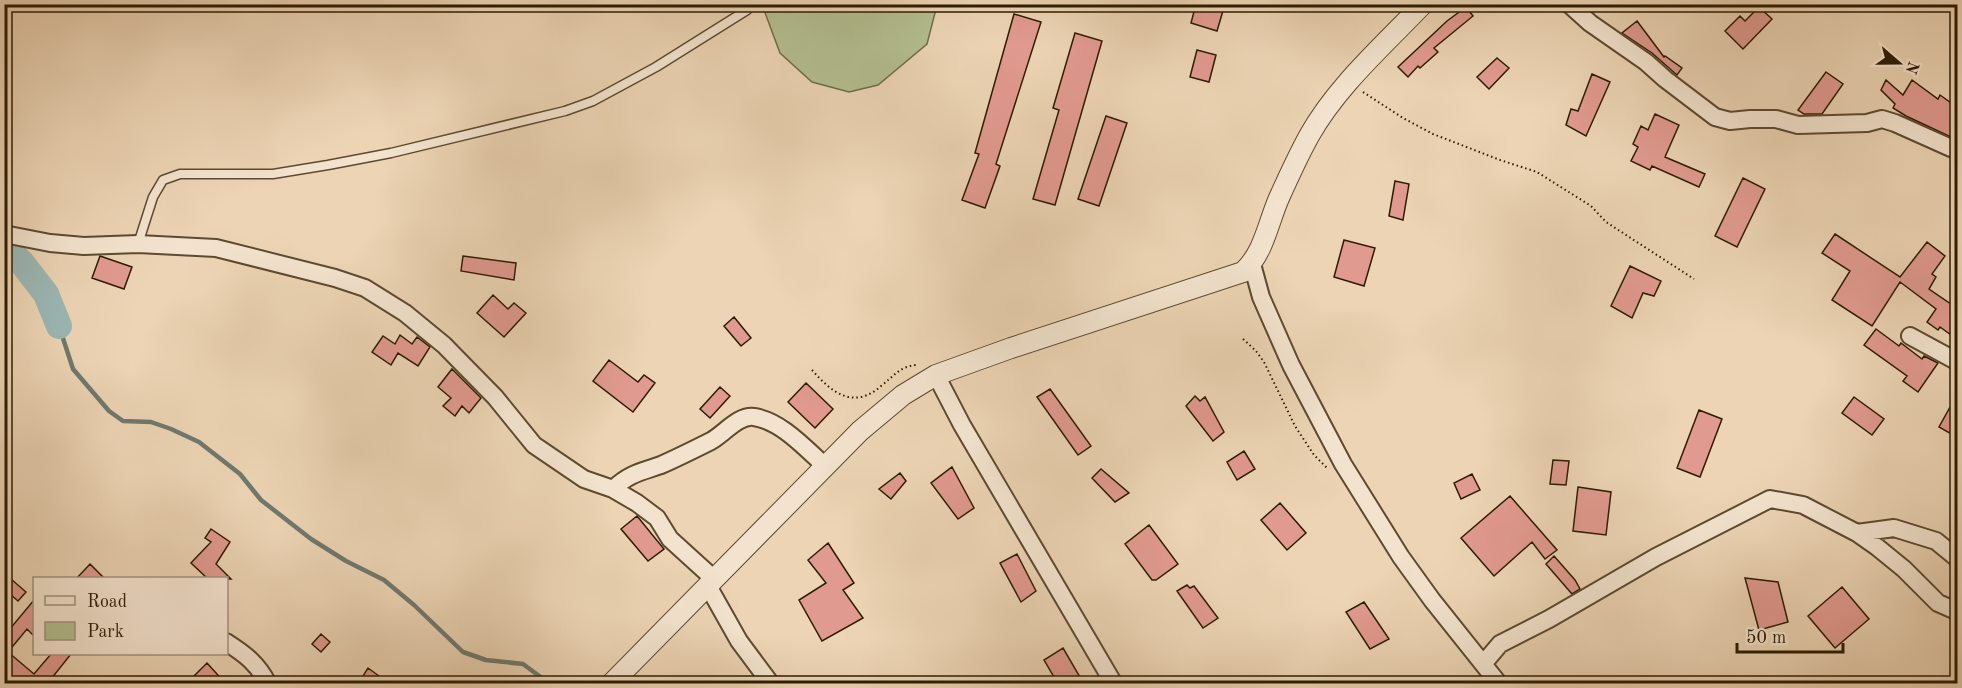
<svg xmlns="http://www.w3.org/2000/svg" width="1962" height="688" font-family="'Old Standard TT',serif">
<rect width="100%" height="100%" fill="#ecd4b4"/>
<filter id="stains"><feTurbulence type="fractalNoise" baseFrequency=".00333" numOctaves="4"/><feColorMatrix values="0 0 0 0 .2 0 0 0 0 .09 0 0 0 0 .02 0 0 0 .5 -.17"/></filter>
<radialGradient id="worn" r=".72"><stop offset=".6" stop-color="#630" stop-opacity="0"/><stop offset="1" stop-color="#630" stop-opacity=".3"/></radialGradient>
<path fill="#b3be90" stroke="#706d4a" stroke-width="1.5" d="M765,4H937V5L927,44L878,85L849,92L812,82L780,53L764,10Z"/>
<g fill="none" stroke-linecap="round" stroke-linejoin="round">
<path stroke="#6f796e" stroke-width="4.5" d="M59,326L73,369L109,411L123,421L151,422L171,429L199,442L240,474L261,500L311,539L346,561L384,580L414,605L463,652L486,660L523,664L550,684"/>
<path stroke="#9bb7b5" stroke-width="26" d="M4,245L22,263L46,294L59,326"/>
</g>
<path fill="#e19a8f" stroke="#2d1c03" stroke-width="1.5" d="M1196,4H1225L1217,31L1191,23Z
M1466,7L1473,16L1434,48L1438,52L1420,68L1418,66L1408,77L1398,67L1447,21Z
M1759,7L1772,19L1743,49L1725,31L1740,16L1745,21Z
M1014,14L1041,22L996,164L1000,166L985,208L962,200L979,154L975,153Z
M1637,21L1664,57L1665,56L1682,68L1677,75L1652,53L1622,33Z
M1075,33L1102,41L1055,205L1033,199L1059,110L1053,108Z
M1197,50L1216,55L1209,82L1190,77Z
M1497,58L1509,68L1489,89L1477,77Z
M1826,72L1843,84L1822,114H1804L1798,110Z
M1592,74L1610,82L1586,136L1566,125L1571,109L1578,111Z
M1886,80L1903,95L1912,80L1938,99L1940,95L1958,108V130L1953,138L1906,116L1893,108L1895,104L1881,90Z
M1655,114L1679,125L1665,157L1705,174L1699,187L1652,166L1650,170L1631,161L1638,147L1633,144L1641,126L1648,130Z
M1106,116L1127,123L1099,206L1078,199Z
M1743,178L1765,189L1737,247L1715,236Z
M1395,181L1409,184L1403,220L1389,216Z
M1835,234L1900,277L1927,242L1945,256L1932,274L1936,277L1929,289L1958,309V340L1940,327L1938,330L1927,322L1936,309L1900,282L1872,326L1832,300L1850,271L1822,253Z
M1344,240L1375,248L1364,286L1334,277Z
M100,256L132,267L124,289L92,278Z
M463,256L516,263L514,280L461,271Z
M1630,266L1661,281L1654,296L1643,293L1632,318L1611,306Z
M493,295L508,309L514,303L526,313L504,337L477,313Z
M734,317L751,338L741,346L724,326Z
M1876,329L1899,346L1901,343L1922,359L1924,356L1938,363L1918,392L1903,381L1907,376L1864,345Z
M400,335L412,344L417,337L430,347L418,366L398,353L391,365L372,352L383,336L395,344Z
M609,360L638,382L644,375L655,383L633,412L593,381Z
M452,369L481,398L469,413L462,406L455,416L443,406L451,398L438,387Z
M806,383L833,409L815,428L788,402Z
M720,387L730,396L710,418L700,409Z
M1050,389L1091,446L1078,455L1037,397Z
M1958,393V426L1953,435L1939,427Z
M1195,396L1200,401L1205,397L1224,432L1213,441L1186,406Z
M1854,397L1884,419L1872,435L1842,413Z
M1699,410L1722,419L1700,477L1677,468Z
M1244,451L1255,469L1237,480L1227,462Z
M1553,460L1569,461L1566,485L1550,484Z
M952,467L974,508L958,519L931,483Z
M1101,469L1129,493L1115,502L1092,478Z
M900,473L906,481L891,499L879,489Z
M1472,474L1480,490L1461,499L1454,483Z
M1578,487L1611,492L1606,535L1573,531Z
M1510,496L1557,550L1545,559L1532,542L1494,576L1461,538Z
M1280,503L1306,533L1287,550L1261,520Z
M637,516L664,549L648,561L621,529Z
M1149,525L1178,564L1156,580H1152L1125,544Z
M211,529L230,542L216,564L231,579H208L191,563L211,542L205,538Z
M828,543L854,583L843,590L863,618L822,641L799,600L826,583L808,560Z
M1017,554L1036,591L1021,602L1000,563Z
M1554,556L1575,580L1580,589L1572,594L1546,564Z
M90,564L105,579H76Z
M4,573L26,592L18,601L4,589Z
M1745,578L1778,582L1788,622L1759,630Z
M1187,585L1190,588L1194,586L1218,618L1203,628L1177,591Z
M1842,587L1869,619L1835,648L1808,616Z
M34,600V636L27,629L8,652L34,674L51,654H71L47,684H4V636Z
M1364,602L1389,639L1370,649L1346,612Z
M321,634L330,642L321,652L312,644Z
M1063,648L1084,684H1058L1044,660Z
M207,663L226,684H186Z
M368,668L390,684H358Z"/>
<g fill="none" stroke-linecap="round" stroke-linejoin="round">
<defs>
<path id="service" d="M138,244L153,197L163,180L180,174H273L328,165L391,153L565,111L593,101L656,67L747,10"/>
<path id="minor" d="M1569,4L1590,23L1646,62L1665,79L1715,117L1730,121L1750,119H1776L1798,125L1867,123L1882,119L1895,123L1951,148H1958
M4,234L50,243L84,246L138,244L216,248L335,278L365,288L405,313L444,345L495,397L534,445L584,479L613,489L637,503L657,518L670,539L714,579
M1252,264L1261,297L1291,365L1343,464L1401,557L1432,600L1499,684
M1910,336L1958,362
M936,375L962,425L1114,684
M613,489C630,473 641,472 661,465C677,458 695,449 711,441C724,434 738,415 754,417C781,421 805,448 825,466
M1857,533L1894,528L1936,541L1958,559
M708,586L739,641L771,684
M226,642C245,654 258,664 268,684
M1483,664L1500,644L1549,619L1656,557L1770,499L1803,505L1857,533L1877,547L1904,569L1938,603L1954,610L1958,609"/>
<path id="tertiary" d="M611,684L860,431L903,395L936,375L1011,348L1243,272C1264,253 1268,223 1279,198C1288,178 1298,156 1309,136C1337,86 1383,46 1423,4"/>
</defs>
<use href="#service" stroke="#5d4a2f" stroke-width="11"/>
<use href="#minor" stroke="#5d4a2f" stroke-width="20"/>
<use href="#tertiary" stroke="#5d4a2f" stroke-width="22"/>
<path stroke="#2d1c03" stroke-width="2" stroke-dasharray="1.5 3" stroke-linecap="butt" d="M1363,92L1403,118L1433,134L1500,160L1537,172L1591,206L1606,222L1694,279
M1243,339L1256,351L1264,362L1295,426L1314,455L1327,468
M812,370C832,393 854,410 881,386C894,376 900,366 917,365"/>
<use href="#service" stroke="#f3e3ce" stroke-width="8"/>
<use href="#minor" stroke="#f3e3ce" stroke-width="16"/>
<use href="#tertiary" stroke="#f3e3ce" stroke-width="20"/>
</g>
<rect width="1962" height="688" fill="none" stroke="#ecd4b4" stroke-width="24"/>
<rect x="6" y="6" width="1950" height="676" fill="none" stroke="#2d1c03" stroke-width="3"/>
<rect x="12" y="12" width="1938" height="664" fill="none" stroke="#2d1c03" stroke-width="1.5"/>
<rect x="33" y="577" width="195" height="78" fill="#f3e3ce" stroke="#a4937d" stroke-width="1.5"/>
<rect x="45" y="596" width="30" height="9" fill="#f3e3ce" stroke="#a4937d" stroke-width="1.5"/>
<text x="87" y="607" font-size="18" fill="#2d1c03">Road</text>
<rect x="45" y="622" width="30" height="18" fill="#b3be90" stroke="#a4937d" stroke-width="1.5"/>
<text x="87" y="637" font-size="18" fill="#2d1c03">Park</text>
<g transform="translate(1899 63) rotate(110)" stroke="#f3e3ce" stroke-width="4.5" paint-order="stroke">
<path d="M0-4.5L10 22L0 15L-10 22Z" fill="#2d1c03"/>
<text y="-9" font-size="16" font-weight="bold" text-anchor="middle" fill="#2d1c03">N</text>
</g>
<path d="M1737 643v9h106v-9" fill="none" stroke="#2d1c03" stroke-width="3"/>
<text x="1746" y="643" font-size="18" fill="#2d1c03" stroke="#f3e3ce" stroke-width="4.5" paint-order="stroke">50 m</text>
<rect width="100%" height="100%" filter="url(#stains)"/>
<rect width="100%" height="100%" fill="url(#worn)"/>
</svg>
